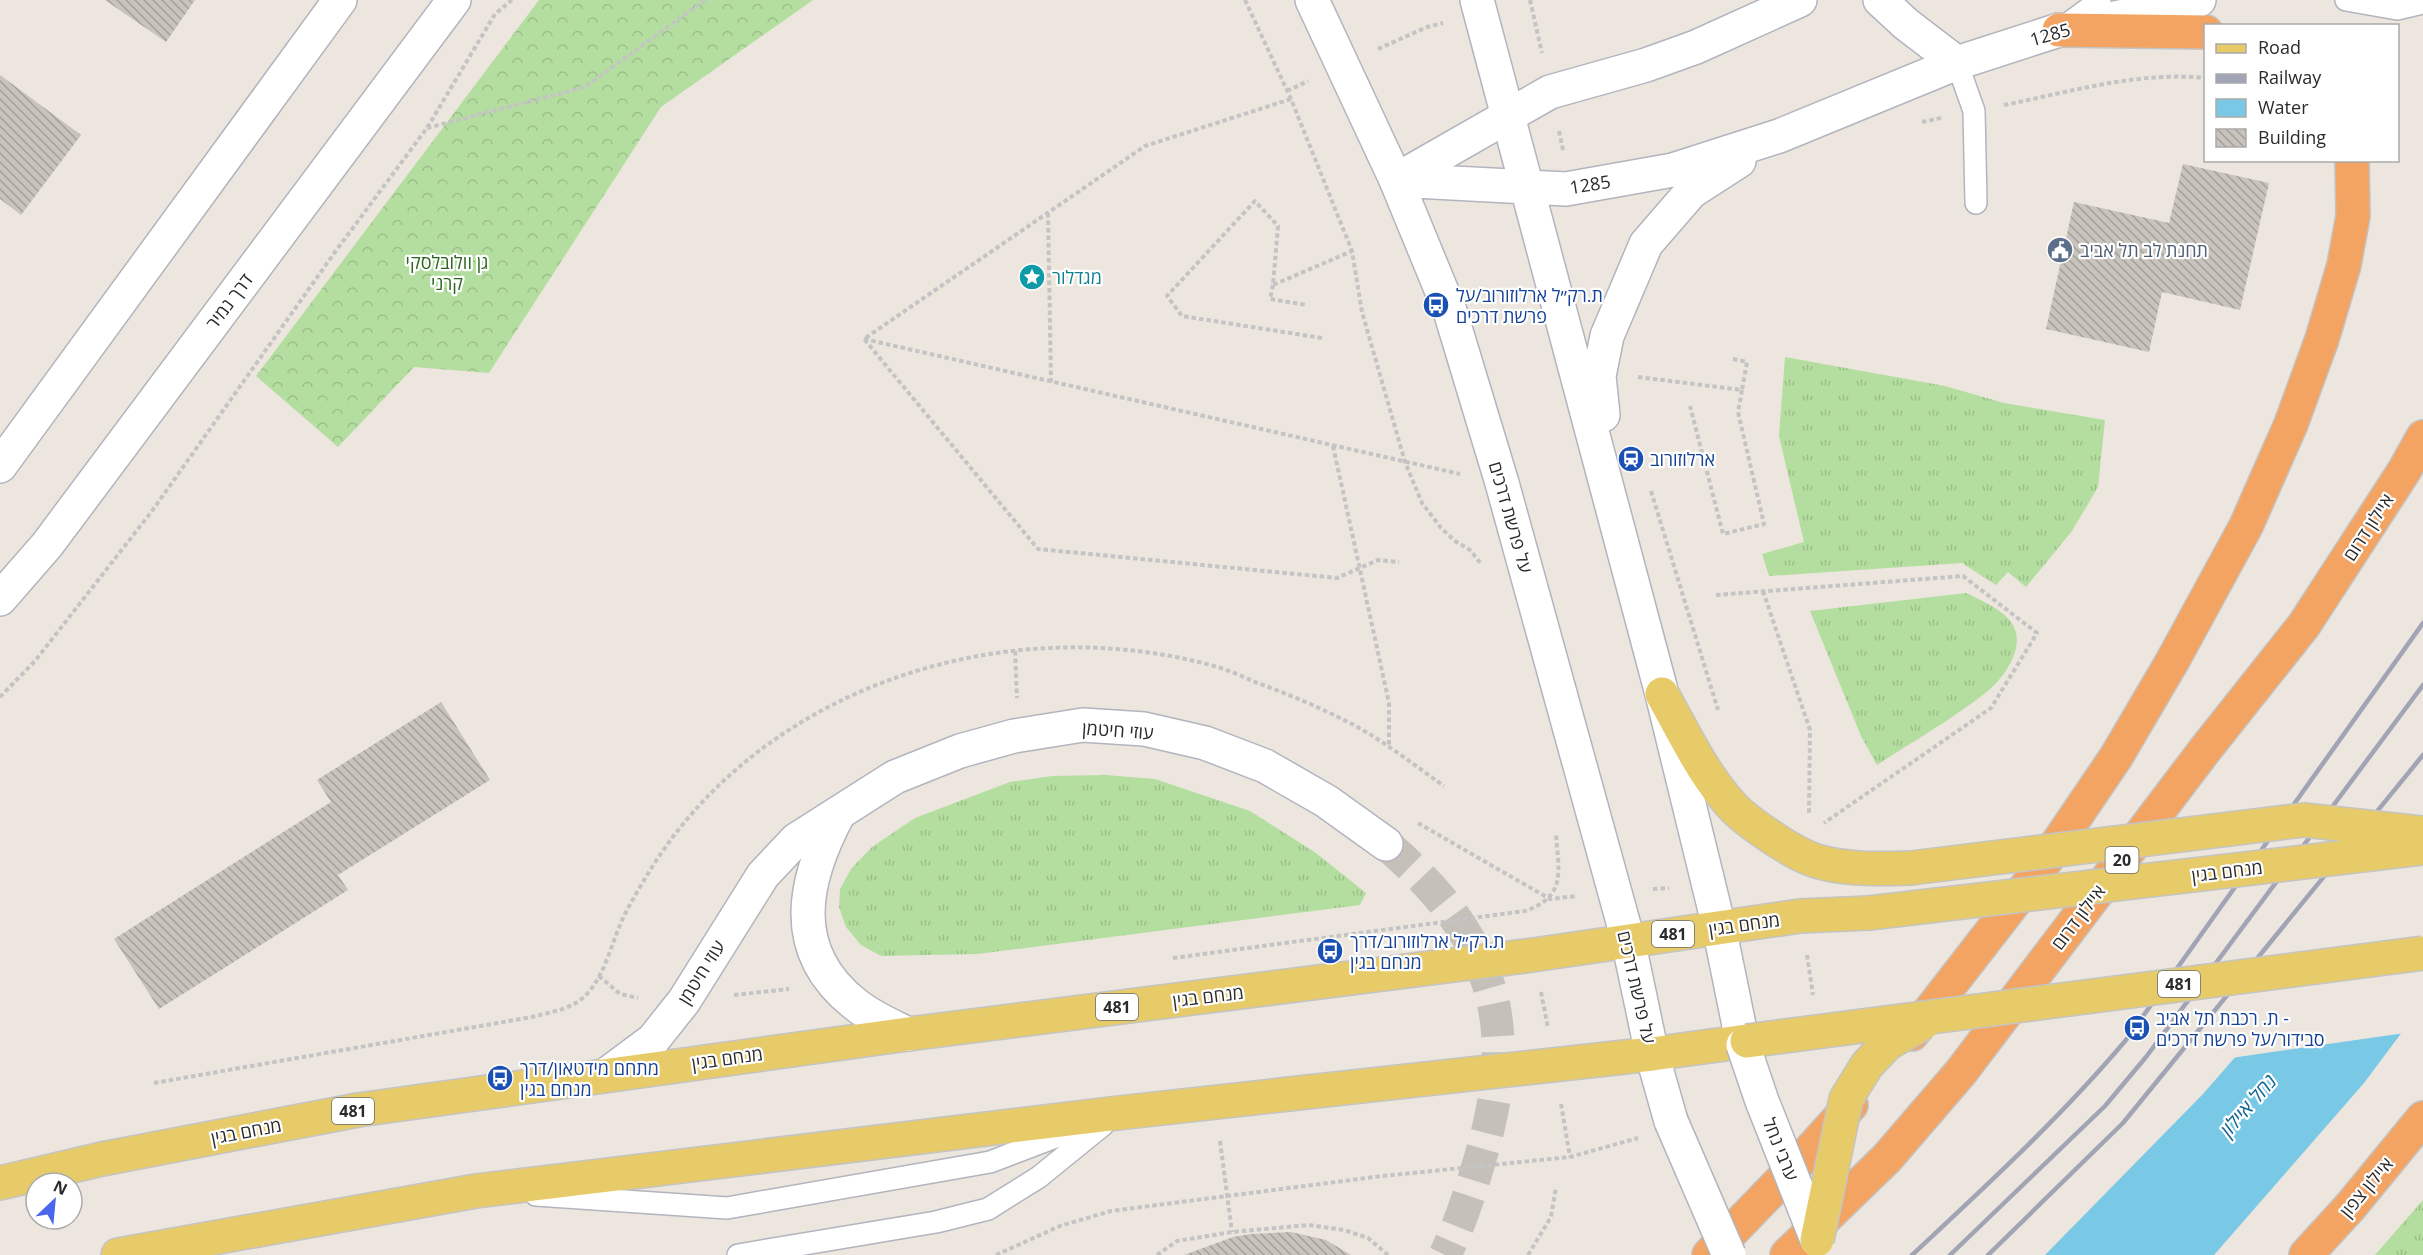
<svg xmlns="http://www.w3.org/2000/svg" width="2423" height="1255" font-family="'Open Sans','Noto Sans Hebrew',sans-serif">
<defs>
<pattern id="grass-tufts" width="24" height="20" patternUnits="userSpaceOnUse" patternTransform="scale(1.5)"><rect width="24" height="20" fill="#b4de9f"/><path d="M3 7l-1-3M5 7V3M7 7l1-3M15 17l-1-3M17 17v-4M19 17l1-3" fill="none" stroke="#9bbf89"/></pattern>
<pattern id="forest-crowns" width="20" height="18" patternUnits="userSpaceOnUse" patternTransform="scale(1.5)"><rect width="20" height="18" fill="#b4de9f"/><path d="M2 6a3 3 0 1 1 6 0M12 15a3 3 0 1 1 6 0" fill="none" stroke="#9bbf89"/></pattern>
<pattern id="building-back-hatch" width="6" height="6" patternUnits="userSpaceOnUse" patternTransform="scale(1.5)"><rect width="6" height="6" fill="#c8c4bd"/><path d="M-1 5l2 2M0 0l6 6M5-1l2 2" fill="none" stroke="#a39f9a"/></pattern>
</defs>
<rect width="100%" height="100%" fill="#ece6de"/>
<path fill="url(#grass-tufts)" d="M1785,357L1945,386L2004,403L2105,420L2098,487L2072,531L2026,587L2008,572L1996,585L1962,563L1769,576L1762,554L1804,542L1779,436Z
M1966,593C1982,601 2007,611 2014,627C2025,650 2002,681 1984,694C1951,720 1912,742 1877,765L1861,736L1810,611Z
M1105,775L1155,779L1250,811L1316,853L1366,893L1360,905L978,954L881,956L861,945L846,927L839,907L840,889L851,869L872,847L915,818L1010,782L1052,776Z
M2423,1200V1255H2375Z"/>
<path fill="url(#forest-crowns)" d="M539,0H813L661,107L489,373L414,367L338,447L256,376Z"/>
<path fill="#79c8e6" d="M2353,922L2423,1004L2364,1083L2214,1255H2045L2203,1094Z"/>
<path fill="#ece6de" d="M2423,821V1009L2405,1033L2231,1058L2351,920Z"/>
<path fill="url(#building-back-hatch)" d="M105,0H195L166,42Z
M0,75L81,135L21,215L0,199Z
M2183,164L2269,183L2240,310L2162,292L2149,352L2046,329L2074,202L2169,223Z
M441,702L490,780L338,875L348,890L159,1009L114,939L331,802L317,780Z
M1291,1232L1326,1240L1351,1255H1184L1233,1237L1250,1234Z"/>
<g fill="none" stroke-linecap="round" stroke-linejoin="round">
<path stroke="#c5c1ba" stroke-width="33" stroke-dasharray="33 16" stroke-linecap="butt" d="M1386,844C1490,934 1521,1018 1482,1152C1472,1187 1461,1222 1445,1255"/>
<defs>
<path id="lane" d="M2346,0L2397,9L2423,3
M2069,23L2100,0
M1957,63L1974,111L1976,203
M536,1195L727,1208L990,1162L1082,1127
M738,1255L936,1222L988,1209L1039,1177L1103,1125"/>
<path id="street" d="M1880,0L1906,24L1957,63
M2087,24L2199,0
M1396,180L1550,92L1646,65L1696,47L1800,0
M839,813C803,880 787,950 855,1004C871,1017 890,1025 908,1034
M606,1075L653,1040L684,1001L763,875L796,840L895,777L960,751L1014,736L1083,725L1144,729L1205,743L1265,766L1326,801L1386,844"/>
<path id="secondary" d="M1312,0L1396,180L1450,311L1502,483L1628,940L1652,1054L1671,1121
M1477,0L1662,694L1719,927L1743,1045
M1396,180L1566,189L1673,170L1779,136L1957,63L2059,30
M1603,415L1599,376L1607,336L1646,244L1691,192L1739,161
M0,466L340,0
M0,599L47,545L454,0"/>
<path id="primary" d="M1662,694C1684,733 1704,777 1735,809C1748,822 1764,832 1779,842C1792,850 1805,858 1820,862C1849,870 1881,869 1911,868
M0,1183L102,1159L358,1110L908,1034L1533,955L1800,916L1869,913
M118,1255L476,1191L1118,1113L1652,1054L1747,1041"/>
<path id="highway" d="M2059,30L2206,32
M1912,1034L2040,869L2116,757L2173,660L2246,526L2291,424L2322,339L2344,265L2353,216L2352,160
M1709,1255L1804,1157L1851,1105
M1787,1255L1887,1158L1961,1072L2204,751L2304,625L2404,471L2423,437
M2306,1255L2350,1207L2423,1118"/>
</defs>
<use href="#lane" stroke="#b2b4be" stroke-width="24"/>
<use href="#street" stroke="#b2b4be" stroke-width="36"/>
<use href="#secondary" stroke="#b2b4be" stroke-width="36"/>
<use href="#primary" stroke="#c4c4c4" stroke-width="36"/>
<use href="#highway" stroke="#c4c4c4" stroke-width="36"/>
<path stroke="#c4c4c4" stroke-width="4" stroke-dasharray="4.5 3" stroke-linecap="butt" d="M1245,0L1291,99L1352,251L1362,312L1405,462L1422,503L1441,528L1455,541L1470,550L1482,565
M1530,0L1542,53
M1378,49L1427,27L1443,23
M1287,91L1308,81
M1291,99L1145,146L864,339L1038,549L1337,578L1378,560L1399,562
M2004,105C2070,92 2138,71 2206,78
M1922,122L1941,118
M427,128L585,87L705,0
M1559,131L1563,150
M1048,213L1051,382
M1273,285L1270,299L1307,305
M1322,338L1182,316L1167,296L1255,201L1278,226L1273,285L1352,251
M864,339L1460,474
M1733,359L1747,362L1742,390
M1638,377L1742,390L1738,412L1764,524L1723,534L1690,406
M1333,446L1389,703V747
M1651,491L1718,710
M1763,591L1810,730L1809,815
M1716,595L1963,576L2037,633L1991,708L1824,823
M1015,651L1017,698
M0,697L35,661L152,511L335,252L427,128L495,14L512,0
M1418,823L1550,899L1576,896
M1653,889L1669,888
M1807,955L1813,995
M1173,958L1525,911C1568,896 1558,870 1556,833
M599,976L620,994L638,998
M1541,992L1548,1028
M734,995L789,989
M154,1083L532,1017C548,1013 565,1010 579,1001C605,982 611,941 625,914C636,893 649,871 662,852C782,679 1015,611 1214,666C1228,670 1242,676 1255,682C1288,694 1321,708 1352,724C1384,741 1414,765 1444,786
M1561,1104L1570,1157
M1220,1141L1232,1232
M996,1255L1060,1226L1111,1211L1382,1176L1570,1157L1638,1138
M1157,1255L1177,1241L1232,1232L1309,1225L1344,1230L1368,1238L1388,1255
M1528,1255L1551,1217L1556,1187"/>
<use href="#lane" stroke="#fff" stroke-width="21"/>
<use href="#street" stroke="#fff" stroke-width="33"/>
<use href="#secondary" stroke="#fff" stroke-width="33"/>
<use href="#primary" stroke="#e7cb68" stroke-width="33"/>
<use href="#highway" stroke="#f3a362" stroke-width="33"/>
<path stroke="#a1a4b4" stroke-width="4.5" d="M1912,1255C1986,1186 2060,1118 2126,1040L2423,623
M1950,1255L2105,1106L2146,1057L2423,685
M1988,1255L2123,1123L2423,755"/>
<defs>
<path id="secondary-bridge" d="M1743,1045L1762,1101L1817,1240
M1671,1121L1729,1255"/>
<path id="primary-bridge" d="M1911,868L2304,820L2423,833
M1869,913L2423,848
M1747,1041L2423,953
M1817,1240L1846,1099L1867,1065L1887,1044L1923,1023"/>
</defs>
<use href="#secondary-bridge" stroke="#b2b4be" stroke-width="36" stroke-linecap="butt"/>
<use href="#primary-bridge" stroke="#c4c4c4" stroke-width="36" stroke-linecap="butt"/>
<use href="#secondary-bridge" stroke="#fff" stroke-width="33"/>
<use href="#primary-bridge" stroke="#e7cb68" stroke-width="33"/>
</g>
<defs>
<symbol id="civic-disc" viewBox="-11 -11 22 22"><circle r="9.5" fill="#5c6f8a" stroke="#fff"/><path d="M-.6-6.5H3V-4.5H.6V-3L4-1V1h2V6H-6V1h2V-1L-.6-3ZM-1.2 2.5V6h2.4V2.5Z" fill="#fff"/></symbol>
<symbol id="sight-disc" viewBox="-11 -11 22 22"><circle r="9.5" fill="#0f9aa8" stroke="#fff"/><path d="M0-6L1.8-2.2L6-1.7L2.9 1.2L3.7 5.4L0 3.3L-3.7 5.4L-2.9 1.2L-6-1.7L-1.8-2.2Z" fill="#fff"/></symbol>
<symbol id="bus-disc" viewBox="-11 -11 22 22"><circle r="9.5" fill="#1a4fb4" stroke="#fff"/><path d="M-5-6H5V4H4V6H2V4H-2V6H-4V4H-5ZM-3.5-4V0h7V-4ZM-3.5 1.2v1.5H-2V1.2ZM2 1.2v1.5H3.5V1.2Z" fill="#fff"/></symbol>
<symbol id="station-disc" viewBox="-11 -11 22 22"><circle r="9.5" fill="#1a4fb4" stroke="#fff"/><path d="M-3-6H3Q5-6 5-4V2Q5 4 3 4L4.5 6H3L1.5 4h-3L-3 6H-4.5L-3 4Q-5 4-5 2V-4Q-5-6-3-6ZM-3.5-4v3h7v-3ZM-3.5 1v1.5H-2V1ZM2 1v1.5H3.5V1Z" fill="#fff"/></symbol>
</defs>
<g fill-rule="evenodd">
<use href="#civic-disc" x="2045" y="235" width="30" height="30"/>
<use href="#sight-disc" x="1017" y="262" width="30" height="30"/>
<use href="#bus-disc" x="1421" y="290" width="30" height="30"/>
<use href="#station-disc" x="1616" y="444" width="30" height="30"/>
<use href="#bus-disc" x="1315" y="936" width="30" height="30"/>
<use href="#bus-disc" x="2122" y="1013" width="30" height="30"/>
<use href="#bus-disc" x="485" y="1063" width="30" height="30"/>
</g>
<g text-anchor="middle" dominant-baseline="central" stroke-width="4.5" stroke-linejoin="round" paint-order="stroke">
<g fill="#fff" stroke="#6b6b6b" stroke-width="1.5">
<rect x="2105.5" y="847" width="33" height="26" rx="4.5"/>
<rect x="1652" y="921" width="42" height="26" rx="4.5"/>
<rect x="2158" y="971" width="42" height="26" rx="4.5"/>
<rect x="1096" y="994" width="42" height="26" rx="4.5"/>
<rect x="332" y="1098" width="42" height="26" rx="4.5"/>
</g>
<g font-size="16" font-weight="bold" fill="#2b2b2b">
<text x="2122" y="860">20</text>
<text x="1673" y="934">481</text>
<text x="2179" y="984">481</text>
<text x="1117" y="1007">481</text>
<text x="353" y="1111">481</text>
</g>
<g font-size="18" fill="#2b2b2b" stroke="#fff">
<text transform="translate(2050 34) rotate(-16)">1285</text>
<text transform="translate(1590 184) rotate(-9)">1285</text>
<text transform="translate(229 301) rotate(-53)">דרך נמיר</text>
<text transform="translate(1511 517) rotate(74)">על פרשת דרכים</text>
<text transform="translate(2368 527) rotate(-57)">איילון דרום</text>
<text transform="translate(1118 730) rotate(4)">עוזי חיטמן</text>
<text transform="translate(2227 871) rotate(-7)">מנחם בגין</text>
<text transform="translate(2078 917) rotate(-53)">איילון דרום</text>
<text transform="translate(1744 924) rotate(-8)">מנחם בגין</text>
<text transform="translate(701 972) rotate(-58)">עוזי חיטמן</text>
<text transform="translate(1637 987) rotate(77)">על פרשת דרכים</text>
<text transform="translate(1208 996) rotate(-7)">מנחם בגין</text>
<text transform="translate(727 1058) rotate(-8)">מנחם בגין</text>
<text transform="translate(246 1131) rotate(-11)">מנחם בגין</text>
<text transform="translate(1781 1149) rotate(68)">ערבי נחל</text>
<text transform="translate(2366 1187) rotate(-50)">איילון צפון</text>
</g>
<g font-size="18" fill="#4e5e75" stroke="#fff" text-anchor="start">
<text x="2080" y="250">תחנת לב תל אביב</text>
</g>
<g font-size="18" fill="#2d6420" stroke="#fff">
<text x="447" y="262">גן וולובלסקי<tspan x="447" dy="21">קרני</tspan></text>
</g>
<g font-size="18" fill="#0d838f" stroke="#fff" text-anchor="start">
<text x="1052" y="277">מגדלור</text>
</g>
<g font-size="18" fill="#164399" stroke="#fff" text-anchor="start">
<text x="1456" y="295">ת.רק״ל ארלוזורוב/על<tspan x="1456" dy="21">פרשת דרכים</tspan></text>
<text x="1650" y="459">ארלוזורוב</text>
<text x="1350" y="941">ת.רק״ל ארלוזורוב/דרך<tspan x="1350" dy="21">מנחם בגין</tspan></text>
<text x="2156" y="1018">ת. רכבת תל אביב -<tspan x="2156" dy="21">סבידור/על פרשת דרכים</tspan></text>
<text x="520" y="1068">מתחם מידטאון/דרך<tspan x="520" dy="21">מנחם בגין</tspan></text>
</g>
<g font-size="20" font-style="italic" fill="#176793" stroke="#fff">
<text transform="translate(2248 1105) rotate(-49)">נחל איילון</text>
</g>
</g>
<rect x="2204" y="24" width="195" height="138" fill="#ffffff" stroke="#aaaaaa" stroke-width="1.5"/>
<rect x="2216" y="44" width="30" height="9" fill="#e7cb68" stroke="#aaaaaa" stroke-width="1.5"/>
<text x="2258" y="54" font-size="18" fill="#2b2b2b">Road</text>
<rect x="2216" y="74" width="30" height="9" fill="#a1a4b4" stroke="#aaaaaa" stroke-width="1.5"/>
<text x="2258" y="84" font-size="18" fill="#2b2b2b">Railway</text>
<rect x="2216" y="99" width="30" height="18" fill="#79c8e6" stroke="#aaaaaa" stroke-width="1.5"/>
<text x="2258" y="114" font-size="18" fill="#2b2b2b">Water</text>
<rect x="2216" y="129" width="30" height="18" fill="url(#building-back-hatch)" stroke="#aaaaaa" stroke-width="1.5"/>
<text x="2258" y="144" font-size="18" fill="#2b2b2b">Building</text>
<g transform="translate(54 1201) rotate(26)"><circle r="28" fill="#ffffff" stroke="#aaaaaa" stroke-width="1.5"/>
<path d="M0-4.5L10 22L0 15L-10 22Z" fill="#4a66ed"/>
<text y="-9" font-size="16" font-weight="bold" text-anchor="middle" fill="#2b2b2b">N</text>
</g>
</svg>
